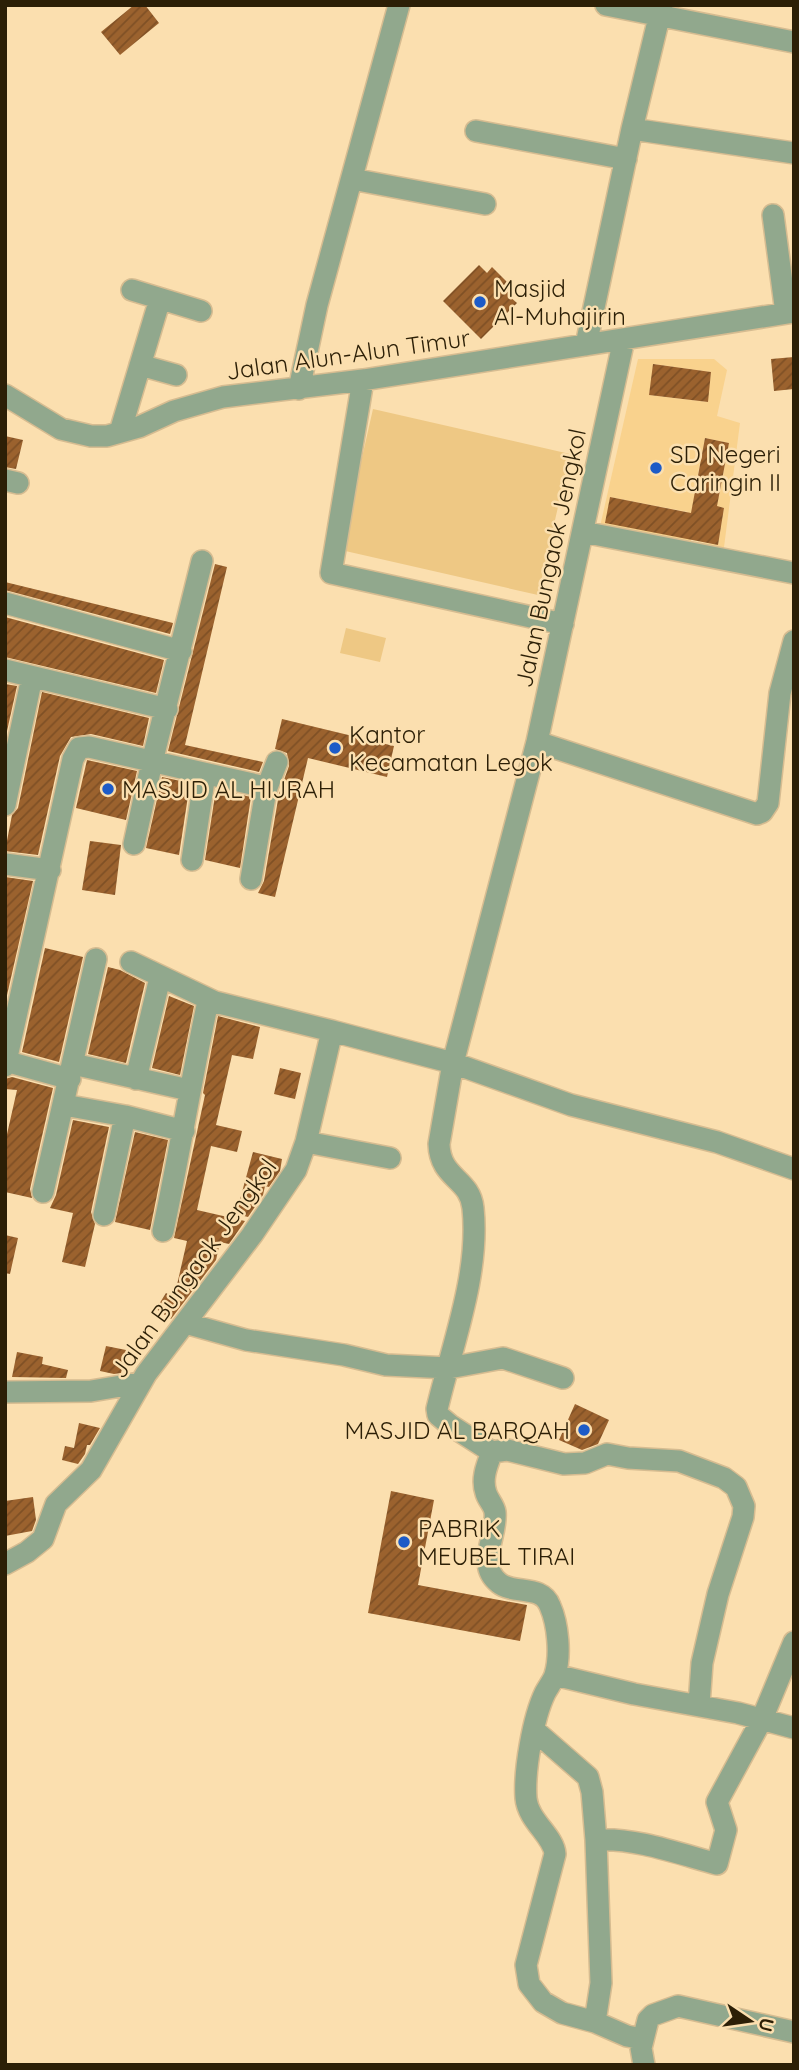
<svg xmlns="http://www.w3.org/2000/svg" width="799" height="2070" font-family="Quicksand,sans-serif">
<defs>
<pattern id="building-hatch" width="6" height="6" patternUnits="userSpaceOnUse" patternTransform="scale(1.75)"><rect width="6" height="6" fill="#9b622e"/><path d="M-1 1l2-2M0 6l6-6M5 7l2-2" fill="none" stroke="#7f5025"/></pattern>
</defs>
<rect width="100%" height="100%" fill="#fbdfaf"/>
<path fill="#f9d28d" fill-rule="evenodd" d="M638,359H714L727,370L717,416L740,423L723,555L599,531ZM654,364L711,372L707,402L649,395ZM705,438L729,443L719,497L694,493ZM610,497L688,512L683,538L606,523ZM697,503L724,508L718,545L691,541Z"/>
<path fill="#eec884" d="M373,409L570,454L538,595L341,550Z
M346,628L386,638L380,662L340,653Z"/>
<path fill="url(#building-hatch)" d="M134,5H145L159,23L120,55L101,32Z
M479,265L487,273L492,267L515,290L509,296L517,303L481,339L443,301Z
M794,357V389L774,391L771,359Z
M653,364L711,372L708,402L649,395Z
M5,436L23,440L16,469L5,467Z
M705,438L729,443L717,506L724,508L718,545L605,523L610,497L691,513Z
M215,564L227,567L185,745L263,762L259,772L168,751Z
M5,582L173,623L170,634L5,590Z
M5,617L164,660L156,693L5,657Z
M5,684L17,686L5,740Z
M42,692L149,718L143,746L91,734L71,737L60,756L38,855L5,851L12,815L18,808Z
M282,719L394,746L387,777L308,758L275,897L258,893L264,881L279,794L289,766L287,753L275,749Z
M87,760L137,771L126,820L76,808Z
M162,777L190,783L179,855L146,848Z
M216,789L251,797L240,868L205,860Z
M90,841L121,845L115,895L82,890Z
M5,877L33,881L5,1004Z
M45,948L83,957L59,1062L22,1052Z
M108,967L120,970L145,983L126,1063L88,1054Z
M169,996L194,1006L180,1075L152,1068Z
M218,1016L260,1027L253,1059L232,1055L216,1125L242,1131L237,1152L211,1146L197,1210L245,1221L229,1244L220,1242L216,1260L171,1319L156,1309L166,1293L174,1298L187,1241L174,1238L205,1095L203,1093Z
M280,1068L301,1073L295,1099L274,1094Z
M12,1077L53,1088L30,1189L32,1198L5,1192V1143L17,1090L5,1089V1079Z
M73,1120L109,1127L91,1212L95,1224L85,1267L62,1262L73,1213L50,1208L56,1195Z
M135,1132L168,1140L150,1230L115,1222Z
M253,1152L282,1159L280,1171L269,1187L265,1186L263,1195L248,1217L236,1214Z
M5,1235L18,1238L10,1274L5,1273Z
M106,1346L126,1350L121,1373L114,1374L100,1371Z
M17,1352L43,1357L42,1364L68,1370L66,1378L12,1377Z
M575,1404L609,1420L598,1444L582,1450L559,1440Z
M79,1423L100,1428L90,1445H87L85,1454L78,1464L62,1460L65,1446L74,1448Z
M391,1491L434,1500L418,1585L527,1605L520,1641L368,1613Z
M33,1497L36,1520L32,1531L5,1536V1501Z"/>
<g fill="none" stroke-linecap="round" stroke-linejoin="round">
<defs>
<path id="minor" d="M606,5L794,42
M632,129L794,153
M476,131L626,159
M352,179L485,204
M773,215L786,313
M132,290L201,311
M624,339L537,742L453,1063L439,1144C440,1179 470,1178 473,1208C480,1274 452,1345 437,1409L438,1415L450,1425L492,1452C487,1465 481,1479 486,1493C488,1500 494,1505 495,1512C498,1536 475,1564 499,1583C514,1595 542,1584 550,1606C558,1624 561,1655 555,1675C553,1681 548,1687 545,1693C533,1718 524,1771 526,1798C528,1821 554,1836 555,1854L526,1965L529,1984L543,2002L562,2013L595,2022L627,2036L643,2039
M586,345L632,129L662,5
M140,365L176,375
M363,380L331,573L563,624
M299,389L317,305L399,5
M5,395L61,429L91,436H107L139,427L174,411L223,397L363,380L794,312
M120,432L160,299
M5,480L18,483
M583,532L794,573
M5,603L181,651
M5,670L167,709
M537,742L757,814L762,812L768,803L780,693L794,641
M266,790L277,762
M5,805L32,677
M134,844L152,762L202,561
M192,860L205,774
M5,864L50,870
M131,962L215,1002L332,1031
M5,1061L70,1079
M73,1064L189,1090
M5,1066L73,759L79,748L89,747L261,786L266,790L251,879
M136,1079L158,986
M64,1105L125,1116L184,1131
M306,1142L390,1158
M43,1192L96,959
M104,1215L125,1116
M163,1231C179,1156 191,1081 207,1006
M185,1323L246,1340L344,1355L386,1365L449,1368L503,1358L563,1378
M5,1392L91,1391L139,1383
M492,1452L507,1450L564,1464L585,1463L607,1454L628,1458L679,1461L724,1478L736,1487L744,1506L743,1517L718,1594L702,1663L699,1705
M5,1564L27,1552L43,1539L56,1504L91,1470L146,1374L252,1235L296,1170L306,1142L332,1031L453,1063L571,1105L717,1142L794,1169
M555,1675L634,1694L738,1713L794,1728
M534,1730L588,1777L592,1792L596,1840
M595,2022L601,1983L596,1840C633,1837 680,1854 717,1864L726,1830L717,1802L762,1719L794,1642
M644,2065L641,2048L648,2020L653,2015L678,2006L794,2032"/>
</defs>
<use href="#minor" stroke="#d6bc91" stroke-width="24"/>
<use href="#minor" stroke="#91a88d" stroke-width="21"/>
</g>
<g fill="#1d5bc7" stroke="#fbdfaf" stroke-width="2.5">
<circle cx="480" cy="302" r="7"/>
<circle cx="656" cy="468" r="7"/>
<circle cx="335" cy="748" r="7"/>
<circle cx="108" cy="789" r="7"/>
<circle cx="584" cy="1430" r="7"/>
<circle cx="404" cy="1542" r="7"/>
</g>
<g text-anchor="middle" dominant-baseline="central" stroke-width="5" stroke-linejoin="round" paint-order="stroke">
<g font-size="24" fill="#2c1f06" stroke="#fbdfaf" text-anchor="start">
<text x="494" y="288">Masjid<tspan x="494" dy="28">Al-Muhajirin</tspan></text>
<text x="670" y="454">SD Negeri<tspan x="670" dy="28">Caringin II</tspan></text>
<text x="349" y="734">Kantor<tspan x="349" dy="28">Kecamatan Legok</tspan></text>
<text x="122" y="789">MASJID AL HIJRAH</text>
<text x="570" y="1430" text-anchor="end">MASJID AL BARQAH</text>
<text x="418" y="1528">PABRIK<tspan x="418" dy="28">MEUBEL TIRAI</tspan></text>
</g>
<g font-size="24" fill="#2c1f06" stroke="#fbdfaf">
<text transform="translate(348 354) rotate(-8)">Jalan Alun-Alun Timur</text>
<text transform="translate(550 558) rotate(-78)">Jalan Bungaok Jengkol</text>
<text transform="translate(193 1268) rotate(-54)">Jalan Bungaok Jengkol</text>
</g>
</g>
<rect width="799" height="2070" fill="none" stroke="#2c1f06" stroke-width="14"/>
<g transform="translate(750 2021) rotate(103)" stroke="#fbdfaf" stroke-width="5" paint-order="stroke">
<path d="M0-5L12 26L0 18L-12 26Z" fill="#2c1f06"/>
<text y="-10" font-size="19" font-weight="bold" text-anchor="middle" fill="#2c1f06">U</text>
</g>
</svg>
